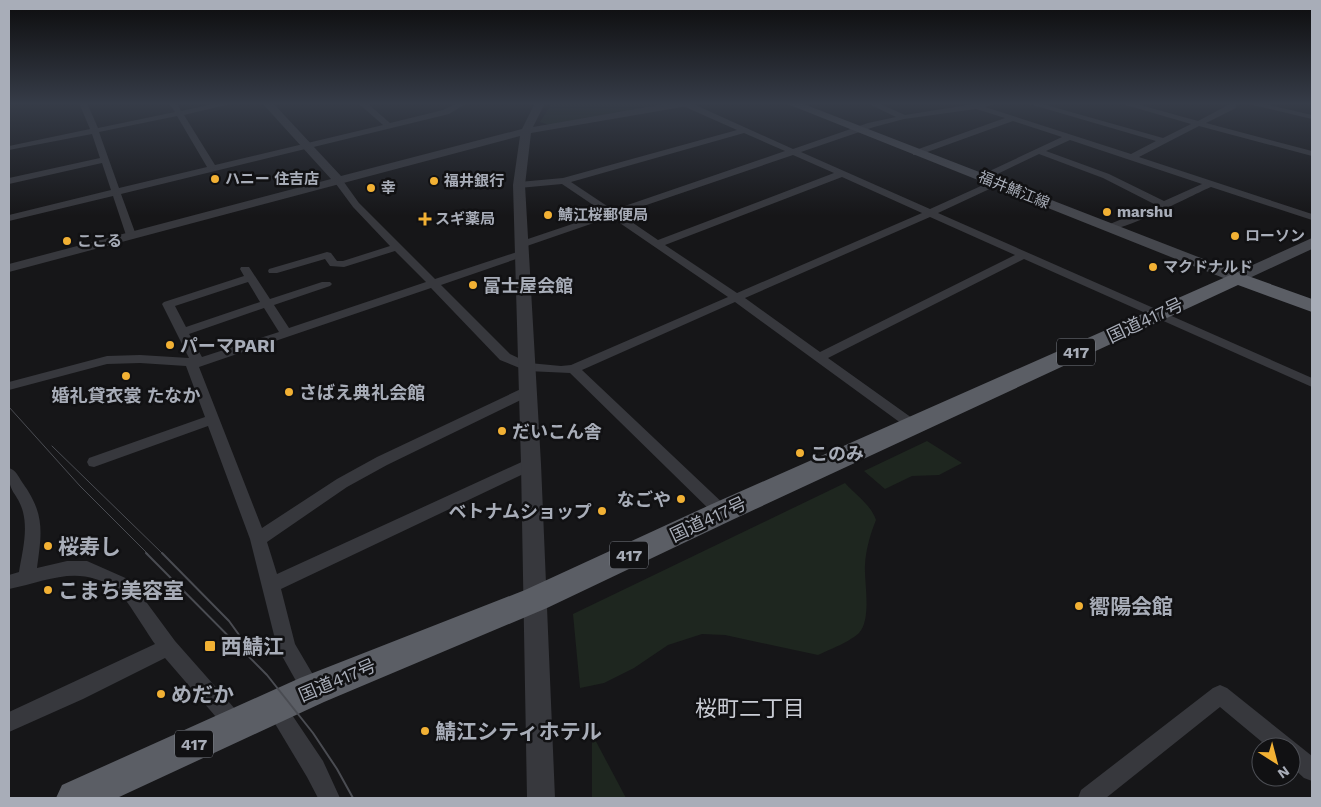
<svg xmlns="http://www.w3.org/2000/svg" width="1321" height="807" font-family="'Work Sans','Noto Sans JP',sans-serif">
<rect width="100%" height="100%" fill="#161618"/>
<path fill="#1e261f" d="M552,103H681L549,125L540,122Z
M927,441L962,463L939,475L912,476L885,489L864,471Z
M845,483C856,495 871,505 876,520C870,535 866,549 865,565C864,582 872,619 859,633C851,641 829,650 818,655L725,635L702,634L668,645L634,668L604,683L580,688L573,614Z
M592,734L626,798H592Z"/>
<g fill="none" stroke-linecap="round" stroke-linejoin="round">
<path fill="#37383d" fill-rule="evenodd" d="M79,103H87L98,128L175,112L169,103H177L181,111L218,103H234L184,115L215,165L383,125L358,103H367L390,123L443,110L457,103H467L449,114L121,194L136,235L135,237H127L126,235L113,196L9,221V215L111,190L102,163L9,184V178L100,158L92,134L9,150V146L90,129ZM177,116L207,167L119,188L99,132Z
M683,103H691L793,149L868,123L896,117L867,103H878L905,115L980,103H996L985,107L1131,154L1156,141L1026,103H1039L1163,138L1191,124L1119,103H1133L1198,121L1230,104H1236V108L1206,123L1312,151V156L1199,126L1139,157L1312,214V220L1211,187C1192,195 1121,233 1105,230V226L1156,205L1103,178L1039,154L985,180H979V176L1062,137L1013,121L919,155H913V151L1005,118L976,109L904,119L874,127L801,152L930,209L992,181H998V185L938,213L1312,378V387L1024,259L828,358L919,423L921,426L919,429H909L735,302L582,370L728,508L730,512L728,516L722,518L716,516L570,373L527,371L500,360L431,288L199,367L262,528L337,479L377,457L523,388H533L535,391L533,394L387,465L347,487L267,542L277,574L526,460L531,459L536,460L539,464L536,468L281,589L295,644L322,690L319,697L312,700L305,697L277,647L250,539L208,426L94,467L89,466L87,462L89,458L205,417L186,366L140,363L107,364L9,390V382L107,356L140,355L189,358L162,304L164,302L244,276L240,269L241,267H249L270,299L322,282H330L332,284L330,286L274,305L289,328L426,282L395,251L344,267L330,266L325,259L277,273H269L268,271L269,269L327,252L331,253L337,261H343L390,246L353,207L333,180L338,177L341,178L359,203L435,279L517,252H525L526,254L525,256L441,285L510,354L529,363L561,366L571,365L728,297L611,217L524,247H516L515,245L516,243L605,213L562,184L519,188L514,185L519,182L563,178L737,130L683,106ZM744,133L785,151L613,210L571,182ZM1070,140L1202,184L1164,201L1109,174L1046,151ZM793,155L834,173L658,240L620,214ZM842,177L922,213L737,293L665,245ZM930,217L1015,255L820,352L745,298ZM248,282L260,302L186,327L175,306ZM264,308L279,332L202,357L189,334Z
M1245,103H1260L1312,115V119Z
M9,468C16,470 18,476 22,482C45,514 42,531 37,568L67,561H87L130,580L175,641L243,718L246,725L243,732L236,735L229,732L165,658L83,699L9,732V712L155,644C147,633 125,596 117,590C80,563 48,581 9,589V575L19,572C22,553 28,532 23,512C18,492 7,494 9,468Z
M1220,685L1227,688L1312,756V781L1304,778L1291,766V747H1268L1220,707L1106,798H1078L1081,790L1213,688Z
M275,697L282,700L323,761L340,798H318L307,777L265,707L268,700Z"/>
<path fill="#37383d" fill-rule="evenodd" d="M262,103H273L341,176L522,129L535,103H545L533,127L670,103H693L688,106L531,133L525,185L541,464L555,798H527L521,464L513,185L520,136L9,272V264L331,179Z"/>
<path fill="#45474d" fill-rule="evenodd" d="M785,103H801L1237,272L1312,238V249L1243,281H1231Z"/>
<path fill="#5b5e65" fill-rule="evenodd" d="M1237,272L1312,299V312L1238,285L732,520L547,608L324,702L117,798H56L62,785L300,678L525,590L712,504Z"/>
<path stroke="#4a4c52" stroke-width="1" d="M9,407L80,486L148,554
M52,446L163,554"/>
<path stroke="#4a4c52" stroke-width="2" d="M146,553L267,675L313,733L337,769L353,798
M162,553L229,621L250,650"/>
</g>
<linearGradient id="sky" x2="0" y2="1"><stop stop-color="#0c0c0d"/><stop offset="0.48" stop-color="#363c48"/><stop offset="1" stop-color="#363c48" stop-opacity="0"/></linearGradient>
<rect width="1321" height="216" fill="url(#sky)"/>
<g fill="#f2b134" stroke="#111113" stroke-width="2">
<circle cx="215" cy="179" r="5"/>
<circle cx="434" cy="181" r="5"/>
<circle cx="371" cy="188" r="5"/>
<circle cx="1107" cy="212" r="5"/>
<circle cx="548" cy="215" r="5"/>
<path d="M422.5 211.5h5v5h5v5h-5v5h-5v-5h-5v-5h5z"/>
<circle cx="1235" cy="236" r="5"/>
<circle cx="67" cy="241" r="5"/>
<circle cx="1153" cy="267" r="5"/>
<circle cx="473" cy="285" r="5"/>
<circle cx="170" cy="345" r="5"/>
<circle cx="126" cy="376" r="5"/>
<circle cx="289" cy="392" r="5"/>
<circle cx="502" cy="431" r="5"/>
<circle cx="800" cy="453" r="5"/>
<circle cx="681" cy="499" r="5"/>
<circle cx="602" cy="511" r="5"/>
<circle cx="48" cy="546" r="5"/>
<circle cx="48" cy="590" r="5"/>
<circle cx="1079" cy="606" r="5"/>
<rect x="204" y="640" width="12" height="12" rx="2.5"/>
<circle cx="161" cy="694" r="5"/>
<circle cx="425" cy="731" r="5"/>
</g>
<g text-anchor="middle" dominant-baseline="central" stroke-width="5" stroke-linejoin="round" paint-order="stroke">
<g font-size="15" font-weight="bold" fill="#a8adb8" stroke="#111113" text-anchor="start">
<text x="225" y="179">ハニー 住吉店</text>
<text x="444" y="181">福井銀行</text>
<text x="381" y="188">幸</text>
<text x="1117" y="212">marshu</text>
<text x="558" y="215">鯖江桜郵便局</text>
<text x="435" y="219">スギ薬局</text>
<text x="1245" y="236">ローソン</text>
<text x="77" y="241">ここる</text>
<text x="1163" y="267">マクドナルド</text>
</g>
<g font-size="15" fill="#a8adb8" stroke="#111113">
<text transform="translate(1014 190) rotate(22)">福井鯖江線</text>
</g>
<g fill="#111113" stroke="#7b7e86" stroke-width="1">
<rect x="1057" y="338.5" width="38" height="27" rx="4"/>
<rect x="610" y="541.5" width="38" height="27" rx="4"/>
<rect x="175" y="730.5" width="38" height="27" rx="4"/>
</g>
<g font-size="16" font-weight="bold" fill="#a8adb8">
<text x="1076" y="352">417</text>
<text x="629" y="555">417</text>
<text x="194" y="744">417</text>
</g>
<g font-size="18" font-weight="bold" fill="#a8adb8" stroke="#111113" text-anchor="start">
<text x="483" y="285">富士屋会館</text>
<text x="180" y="345">パーマPARI</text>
<text x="299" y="392">さばえ典礼会館</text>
<text x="126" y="395" text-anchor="middle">婚礼貸衣裳 たなか</text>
<text x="512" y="431">だいこん舎</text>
<text x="810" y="453">このみ</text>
<text x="671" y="499" text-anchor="end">なごや</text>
<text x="592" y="511" text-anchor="end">ベトナムショップ</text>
</g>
<g font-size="18" fill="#a8adb8" stroke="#111113">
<text transform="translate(1145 320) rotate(-25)">国道417号</text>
<text transform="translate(708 519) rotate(-25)">国道417号</text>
<text transform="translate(337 680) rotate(-23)">国道417号</text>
</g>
<g font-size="21" font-weight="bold" fill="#a8adb8" stroke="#111113" text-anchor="start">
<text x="58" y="546">桜寿し</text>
<text x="58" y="590">こまち美容室</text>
<text x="1089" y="606">嚮陽会館</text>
<text x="221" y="646">西鯖江</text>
<text x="171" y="694">めだか</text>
<text x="435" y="731">鯖江シティホテル</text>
</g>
<g font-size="22" fill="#c9ccd4" stroke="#111113">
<text x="750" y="708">桜町二丁目</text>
</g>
</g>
<rect width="1321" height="807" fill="none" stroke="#a8adb8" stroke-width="20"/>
<g transform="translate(1276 762) rotate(144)"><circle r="24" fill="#111113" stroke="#4d4f55"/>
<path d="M0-4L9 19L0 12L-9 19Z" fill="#f2b134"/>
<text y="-8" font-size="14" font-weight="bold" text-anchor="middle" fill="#a8adb8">N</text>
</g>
</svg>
